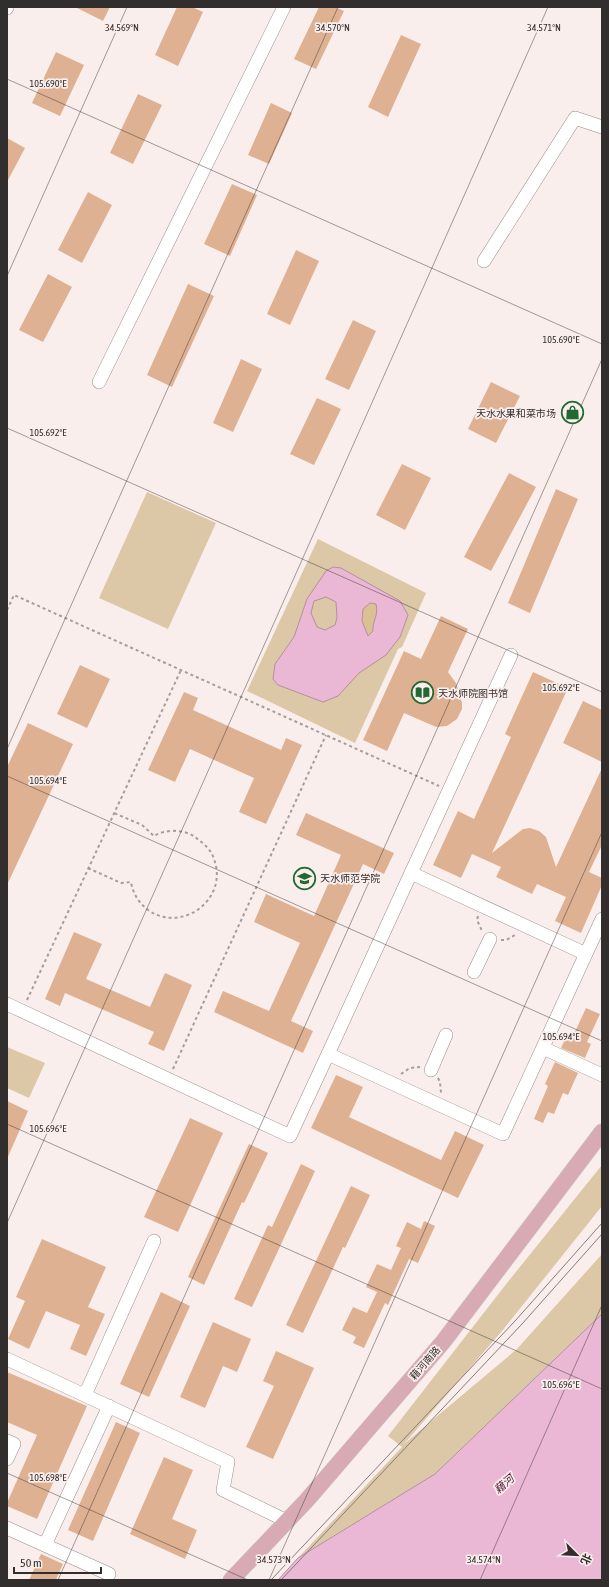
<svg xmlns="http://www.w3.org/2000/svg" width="609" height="1587" font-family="'Asap Condensed','Noto Sans SC',sans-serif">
<rect width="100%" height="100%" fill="#faeeec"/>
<path fill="#dcc7a7" d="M147,492L216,523L168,629L99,598Z
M318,539L426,593L402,647L398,649L355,743L247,691Z
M7,1047L45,1063L29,1098L7,1088Z
M602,1165V1206L502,1331L404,1444L517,1349L602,1254V1314L435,1474L298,1558L402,1447L388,1436L507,1283Z"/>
<path fill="#dcbf92" d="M369,603L377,604C379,615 372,621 373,631L367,636L362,621L363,609Z"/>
<path fill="#eab8d4" stroke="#b38fa2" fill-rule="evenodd" d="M333,567L341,568L400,601L408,615L400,637L386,655L359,673L338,696L323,702L278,685L273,679L275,664L294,637L307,599L326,571ZM326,597L336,602L337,618L335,625L325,630L317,627L311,613L314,601ZM370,603L376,604C379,616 372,621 373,631L368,636L362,621L363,609Z
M602,1314V1580H278L298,1558L435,1474Z"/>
<path fill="#dfb193" d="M75,7H110L103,21Z
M177,7H192L203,12L178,66L155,55Z
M319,7H335L344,11L316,69L294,59Z
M401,35L421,44L388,117L368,107Z
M56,52L84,65L60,116L32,103Z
M138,94L162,105L133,164L110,153Z
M271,103L292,113L269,164L248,155Z
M7,138L25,148L7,182Z
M232,184L257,195L230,256L204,244Z
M88,192L112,205L82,263L58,250Z
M296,250L319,261L290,325L267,314Z
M48,274L72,287L43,342L19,330Z
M188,284L214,296L172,387L147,375Z
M353,320L376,331L349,390L325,379Z
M241,359L262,369L233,432L213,423Z
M491,382L520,396L496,443L468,429Z
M317,398L341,409L314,465L290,454Z
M402,464L431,478L405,530L376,515Z
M509,473L536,487L491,571L464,557Z
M556,489L578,499L530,613L508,603Z
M441,616L468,629L448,672L456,683L462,703V709L457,719L447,726L436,727L404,713L387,751L363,740L404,651L421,659Z
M80,665L110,679L87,728L57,714Z
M533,672L568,688L492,853L523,829L530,828L539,831L546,837L556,867L602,768V845L589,872L602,878V885L581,933L555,921L566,897L537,884L532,894L496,877L501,867L472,854L461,878L433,865L458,811L474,819L511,737L505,734Z
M184,692L198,698L193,710L281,750L286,738L302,745L266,824L239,812L254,778L190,749L175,782L148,770Z
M583,701L602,710V762L563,743Z
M28,723L73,744L7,885V767Z
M306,813L394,853L384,874L363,864L291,1021L313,1031L303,1053L214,1012L223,991L269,1011L300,943L254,922L266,894L314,916L341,855L296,835Z
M74,932L102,944L86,979L150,1007L165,973L192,985L164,1051L148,1044L154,1032L65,993L60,1006L45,999Z
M586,1008L600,1014L587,1042L591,1044L585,1058L561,1048L568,1033L573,1036Z
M555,1062L578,1073L568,1095L563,1093L554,1114L548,1112L543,1123L534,1119L548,1086L545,1084Z
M336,1075L363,1087L349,1117L441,1160L455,1131L484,1145L458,1198L311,1128Z
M7,1101L28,1111L7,1159Z
M190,1118L223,1133L178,1232L144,1217Z
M249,1144L268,1153L244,1203L242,1202L204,1285L188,1277Z
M301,1164L315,1171L252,1307L234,1299L268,1225L272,1227Z
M351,1186L370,1195L345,1248L343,1247L303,1333L286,1325Z
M424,1221L435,1226L418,1263L409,1259L388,1305L385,1303L364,1348L353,1343L356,1337L342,1330L353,1307L367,1313L377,1292L366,1287L377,1264L391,1270L401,1248L396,1246L407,1222L421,1229Z
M42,1239L106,1267L88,1307L105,1314L86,1356L70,1349L80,1325L46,1311L29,1349L8,1339L25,1301L16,1297Z
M161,1292L190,1306L149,1397L120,1384Z
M213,1322L251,1339L237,1372L223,1366L205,1408L180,1397Z
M276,1351L314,1368L273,1459L246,1447L274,1386L263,1381Z
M7,1372L87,1406L37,1519L7,1506V1503L37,1435L7,1422Z
M116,1422L140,1433L93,1541L68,1530Z
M164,1457L193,1470L172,1519L197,1530L185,1559L130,1534Z
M41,1554L63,1564L56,1580H29Z"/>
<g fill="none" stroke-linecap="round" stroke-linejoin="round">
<defs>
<path id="minor" d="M7,8V7
M484,261L575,118L602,127
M99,382L284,7
M411,873L511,655
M586,954L411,873L328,1054L503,1134C536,1062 569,991 602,919
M474,972L490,939
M7,1004L290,1136L328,1054
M543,1048L602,1075
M431,1070L446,1035
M7,1359L228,1462L223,1490L287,1521
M85,1395L154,1241
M7,1441L14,1444L7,1459
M7,1528L109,1574
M45,1545L109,1406"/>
<path id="major" d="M231,1580L307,1500L443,1342L602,1132"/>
</defs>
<use href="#minor" stroke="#978d8b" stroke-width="14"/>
<use href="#major" stroke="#cecdcd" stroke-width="17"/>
<path stroke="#a59c9b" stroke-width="2" stroke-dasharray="3 3" stroke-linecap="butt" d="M7,610L14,595L439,786
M88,868L121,883L131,882C133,894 139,903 148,910C182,934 229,899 214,859C211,849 203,843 195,837C184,829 165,829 154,836L142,825L114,813
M478,916L477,920L482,931
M501,940H506L515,935
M27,1000L181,670
M173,1069L326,735
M401,1074L410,1068L420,1067
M438,1078L440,1082L441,1093"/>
<use href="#minor" stroke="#fff" stroke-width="13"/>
<use href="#major" stroke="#d8abb4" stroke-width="16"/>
<path stroke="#857d7c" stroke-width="1" d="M271,1580L515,1321L602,1223
M281,1580L522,1324L602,1234"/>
</g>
<path fill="none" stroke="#322e2d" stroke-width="1" stroke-opacity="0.45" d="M7,79L602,344M7,276L127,7M7,428L602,692M7,749L338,7M7,776L602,1041M7,1124L602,1389M7,1223L548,7M7,1473L248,1580M58,1580L602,359M269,1580L602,832M480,1580L602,1305"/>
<defs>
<symbol id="shop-ring" viewBox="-11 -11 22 22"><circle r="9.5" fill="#faeeec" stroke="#236833" stroke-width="1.5"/><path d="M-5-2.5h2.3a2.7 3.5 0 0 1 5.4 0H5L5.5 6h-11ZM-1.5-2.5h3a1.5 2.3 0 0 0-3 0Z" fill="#236833"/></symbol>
<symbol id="library-ring" viewBox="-11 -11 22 22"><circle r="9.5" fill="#faeeec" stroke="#236833" stroke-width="1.5"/><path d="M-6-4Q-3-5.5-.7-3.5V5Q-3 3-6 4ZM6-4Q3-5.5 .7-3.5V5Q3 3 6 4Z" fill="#236833"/></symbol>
<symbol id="university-ring" viewBox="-11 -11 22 22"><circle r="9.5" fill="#faeeec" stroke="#236833" stroke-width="1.5"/><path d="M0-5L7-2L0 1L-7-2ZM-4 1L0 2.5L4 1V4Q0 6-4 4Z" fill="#236833"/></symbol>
</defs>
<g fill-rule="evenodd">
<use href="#shop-ring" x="560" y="400" width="25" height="25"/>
<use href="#library-ring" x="410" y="680" width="25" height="25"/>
<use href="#university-ring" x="292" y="866" width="25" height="25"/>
</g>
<g text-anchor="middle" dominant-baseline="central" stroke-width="3.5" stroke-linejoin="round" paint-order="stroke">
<g font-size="10" fill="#322e2d" stroke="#faeeec" text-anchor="start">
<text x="556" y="413" text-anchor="end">天水水果和菜市场</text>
<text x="438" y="693">天水师院图书馆</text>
<text x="320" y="878">天水师范学院</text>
</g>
<g font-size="10" fill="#322e2d" stroke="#faeeec">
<text transform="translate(425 1363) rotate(-49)">藉河南路</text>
</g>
<g font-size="11" font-style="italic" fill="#53193e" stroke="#faeeec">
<text transform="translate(504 1484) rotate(-41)">藉河</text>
</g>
</g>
<g font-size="10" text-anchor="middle" fill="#322e2d" stroke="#faeeec" stroke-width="3.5" stroke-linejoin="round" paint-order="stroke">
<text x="333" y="31">34.570°N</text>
<text x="544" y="31">34.571°N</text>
<text x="122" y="31">34.569°N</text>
<text x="48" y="87">105.690°E</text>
<text x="561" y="343">105.690°E</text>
<text x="48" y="436">105.692°E</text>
<text x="561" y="691">105.692°E</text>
<text x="48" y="784">105.694°E</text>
<text x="561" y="1040">105.694°E</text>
<text x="48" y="1132">105.696°E</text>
<text x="561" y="1388">105.696°E</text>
<text x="48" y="1481">105.698°E</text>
<text x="274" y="1563">34.573°N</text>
<text x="484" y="1563">34.574°N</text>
</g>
<rect width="609" height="1587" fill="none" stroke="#322e2d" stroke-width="16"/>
<g transform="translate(577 1555) rotate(114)" stroke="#faeeec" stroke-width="3" paint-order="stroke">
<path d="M0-3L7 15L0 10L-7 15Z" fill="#322e2d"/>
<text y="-6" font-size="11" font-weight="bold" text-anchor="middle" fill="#322e2d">北</text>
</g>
<path d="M14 1567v6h87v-6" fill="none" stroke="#322e2d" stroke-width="2"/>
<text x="20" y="1567" font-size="12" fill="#322e2d" stroke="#faeeec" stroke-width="3" paint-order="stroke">50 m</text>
</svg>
